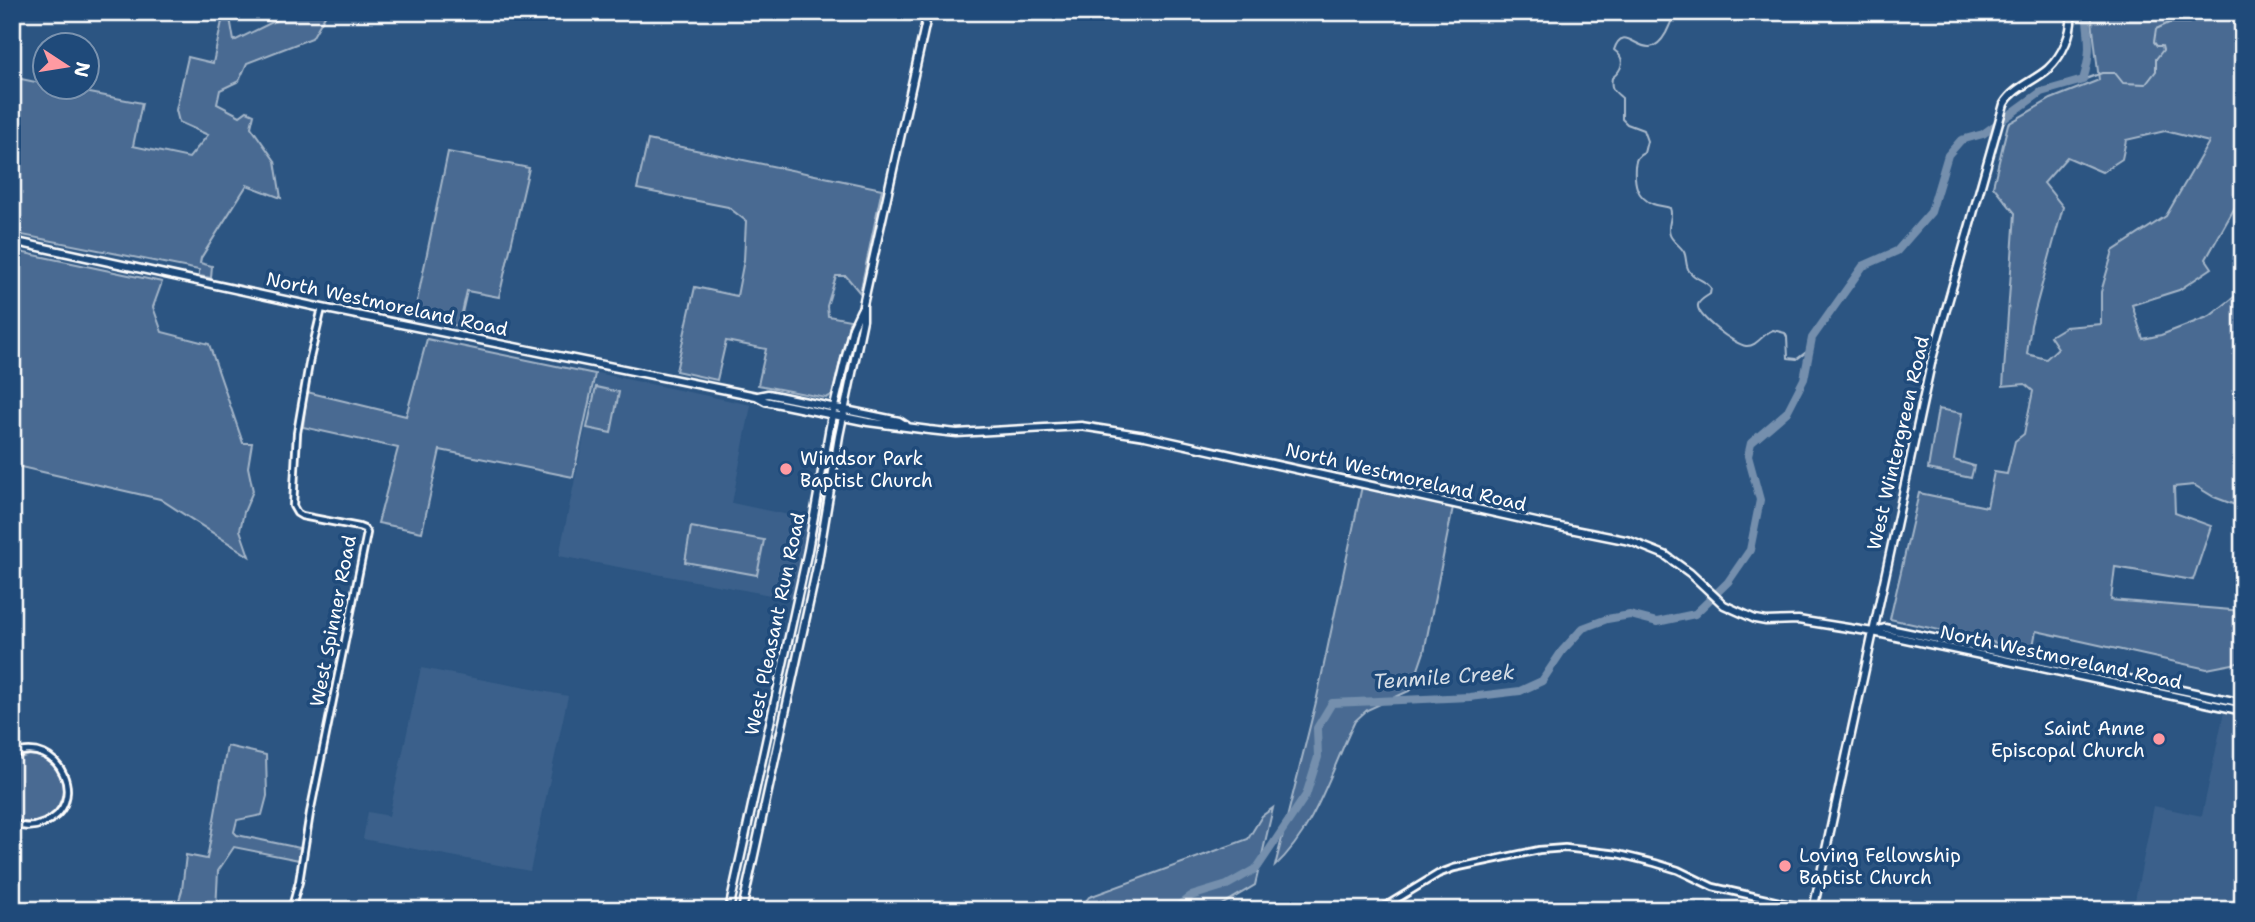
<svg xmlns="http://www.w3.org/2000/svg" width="2255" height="922" font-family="'Shantell Sans',sans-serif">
<rect width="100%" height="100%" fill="#2c5582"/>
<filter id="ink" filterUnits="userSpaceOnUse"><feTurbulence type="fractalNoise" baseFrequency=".0143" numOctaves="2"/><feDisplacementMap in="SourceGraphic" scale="14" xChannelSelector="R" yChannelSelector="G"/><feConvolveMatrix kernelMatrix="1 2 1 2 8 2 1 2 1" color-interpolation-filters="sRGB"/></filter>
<g filter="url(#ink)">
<path fill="#3b618b" d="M597,373L751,405L732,503L808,519L792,599L559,556Z
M421,668L568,696L530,871L363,839L368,812L389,816Z
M2225,707L2243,710V910H2133L2154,806L2202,816Z"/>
<path fill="#486b92" stroke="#a4b5c8" stroke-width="2" fill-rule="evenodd" d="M224,12H229L234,41L293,12H327L312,38L247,63L239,81L220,90L217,104L240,116L247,111L254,114L251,127L275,161L281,198L247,185L201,258L200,263L212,266L211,278L199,276V270L12,233V77L45,84L46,88H64L142,103L133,146L189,158L208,135L179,122L176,110L188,57L213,63Z
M2091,12H2243V193L2206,259L2212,268L2179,290L2132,305L2143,339L2161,335L2210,316L2243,290V508L2214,497L2194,485L2174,487L2175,513L2211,526L2193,580L2115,567L2111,600L2243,611V662L2207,669L2036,631L2032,651L1890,619L1919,493L1987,507L1994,472L2007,474L2015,441L2024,434L2033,391L2025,384L2003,386L2015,213L1993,186L2008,124L2051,99L2099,80ZM2165,131L2209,142L2166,216L2113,251L2101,292V324L2065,327L2050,336L2058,348L2046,359L2027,354L2031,325L2063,207L2044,183L2067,157L2102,172L2122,159L2126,140Z
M648,140L882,189L860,293L846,276H836L827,306L828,316L850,320L832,395L826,398L758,385L766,349L726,341L717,380L676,371L695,287L737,296L744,260L746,221L728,207L637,189Z
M448,152L529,168L499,297L467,291L459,326L414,316Z
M15,251L162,282L153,307L162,332L209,344L243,443H252L248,467L253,491L244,512L240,530L249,556L160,499L12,465V262Z
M427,339L595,374L573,477L440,450L422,532L378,523L398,448L303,427L307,392L406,416Z
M596,387L619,392L611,433L587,428Z
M1938,409L1962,413L1954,460L1974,466L1971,478L1928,469Z
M1362,486L1453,507L1424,652L1411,690L1367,710L1355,721C1331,770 1316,828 1275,866L1316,702Z
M691,527L764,540L757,575L685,562Z
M227,746L266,755L267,796L262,815L237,820L234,832L237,835L300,848L299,860L234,847L218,871L216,910H176L182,890L186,855L207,859Z
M30,755C87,761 63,843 12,818V760Z
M1273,808L1255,885L1213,910H1079L1089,897L1248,839L1262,816Z"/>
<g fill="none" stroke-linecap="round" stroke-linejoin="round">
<path stroke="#acbcce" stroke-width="2" d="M1674,12C1673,20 1669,26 1666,33C1645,71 1625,16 1614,50C1627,59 1622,70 1612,78C1610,89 1614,91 1622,98V119L1627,124L1643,130L1647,141L1644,153C1637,156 1636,159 1635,166C1634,183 1636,197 1653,204C1658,206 1665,206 1670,208C1674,218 1666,225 1670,235C1672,241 1680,245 1684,252C1687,258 1685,267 1690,272C1696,280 1706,280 1711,288L1710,294C1706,297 1699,300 1698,305C1696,316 1735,345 1746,346C1757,347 1763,333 1773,330L1785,333L1787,337L1788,358L1797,359L1809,350
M2083,80L2102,73H2115L2123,83L2146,84L2156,71V59L2163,50L2162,46H2157L2154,42L2156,29L2169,23H2189L2196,12"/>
<path stroke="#748fad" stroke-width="8" d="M1173,910L1191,896L1227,885L1257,868L1306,795L1318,757L1317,728L1332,703L1470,697L1520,691L1542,681L1562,651L1583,628L1607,619L1630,615L1657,622L1695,614L1728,582L1750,550L1760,500L1748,456L1751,443L1787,412L1804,379L1812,338L1863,266L1897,251L1931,212L1948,155L1961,140L1983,134L2041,92L2083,80C2092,52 2089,40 2086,12"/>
<defs>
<path id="minor" d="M12,755C60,734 90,804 44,823C33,828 23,828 12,823
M291,910L299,882L310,813L367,533L364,529L359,527L302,516L297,513L293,506L297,433L310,358L322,308
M1379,910L1438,874L1454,868L1539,850L1565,848L1618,854L1655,863L1678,870L1713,887L1815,910"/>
<path id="major" d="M12,241L322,308L756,396L765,401L868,422L929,430L957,433L1081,426L1145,436L1545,524L1630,541L1665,555L1690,573L1724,605L1755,619L1766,621L1798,620L1873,632L2243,711
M758,396L768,394L899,421L907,426
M1873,632L1885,628L2243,703
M729,910L808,550L832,415L853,327L861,310
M742,910L817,567L839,436L863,320V305L928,12
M1813,910L1932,359L2004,104C2014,87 2034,81 2048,69C2063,55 2073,32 2071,12"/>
</defs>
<use href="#minor" stroke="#fff" stroke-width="10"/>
<use href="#major" stroke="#fff" stroke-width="11"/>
<use href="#minor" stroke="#1f4a7a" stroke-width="4.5"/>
<use href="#major" stroke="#1f4a7a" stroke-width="6"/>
</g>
</g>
<g fill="#ff9aa2" stroke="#1f4a7a" stroke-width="2.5">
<circle cx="786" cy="469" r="7"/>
<circle cx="2159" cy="739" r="7"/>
<circle cx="1785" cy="866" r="7"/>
</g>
<g text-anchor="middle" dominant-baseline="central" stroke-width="7" stroke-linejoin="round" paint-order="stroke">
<g font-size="19" fill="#fff" stroke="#1f4a7a">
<text transform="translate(387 304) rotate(12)">North Westmoreland Road</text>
<text transform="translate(1898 443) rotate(-77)">West Wintergreen Road</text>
<text transform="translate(1406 477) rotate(13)">North Westmoreland Road</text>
<text transform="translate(333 621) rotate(-79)">West Spinner Road</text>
<text transform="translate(775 624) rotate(-78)">West Pleasant Run Road</text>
<text transform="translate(2061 657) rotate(12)">North Westmoreland Road</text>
</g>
<g font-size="19" fill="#fff" stroke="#1f4a7a" text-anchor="start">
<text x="800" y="458">Windsor Park<tspan x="800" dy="22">Baptist Church</tspan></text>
<text x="2145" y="728" text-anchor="end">Saint Anne<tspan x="2145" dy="22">Episcopal Church</tspan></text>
<text x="1799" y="855">Loving Fellowship<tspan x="1799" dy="22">Baptist Church</tspan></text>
</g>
<g font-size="21" font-style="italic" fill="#d5dde6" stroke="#1f4a7a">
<text transform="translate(1444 677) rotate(-4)">Tenmile Creek</text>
</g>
</g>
<rect width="2255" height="922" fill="none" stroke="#1f4a7a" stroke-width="42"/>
<rect x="21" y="21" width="2213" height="880" fill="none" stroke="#fff" stroke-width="2.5" filter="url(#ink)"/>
<g transform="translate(66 66) rotate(102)"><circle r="33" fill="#1f4a7a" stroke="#7992af" stroke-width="2"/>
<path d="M0-5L12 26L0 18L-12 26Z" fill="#ff9aa2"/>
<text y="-10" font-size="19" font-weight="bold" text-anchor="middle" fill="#ffffff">N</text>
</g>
</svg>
